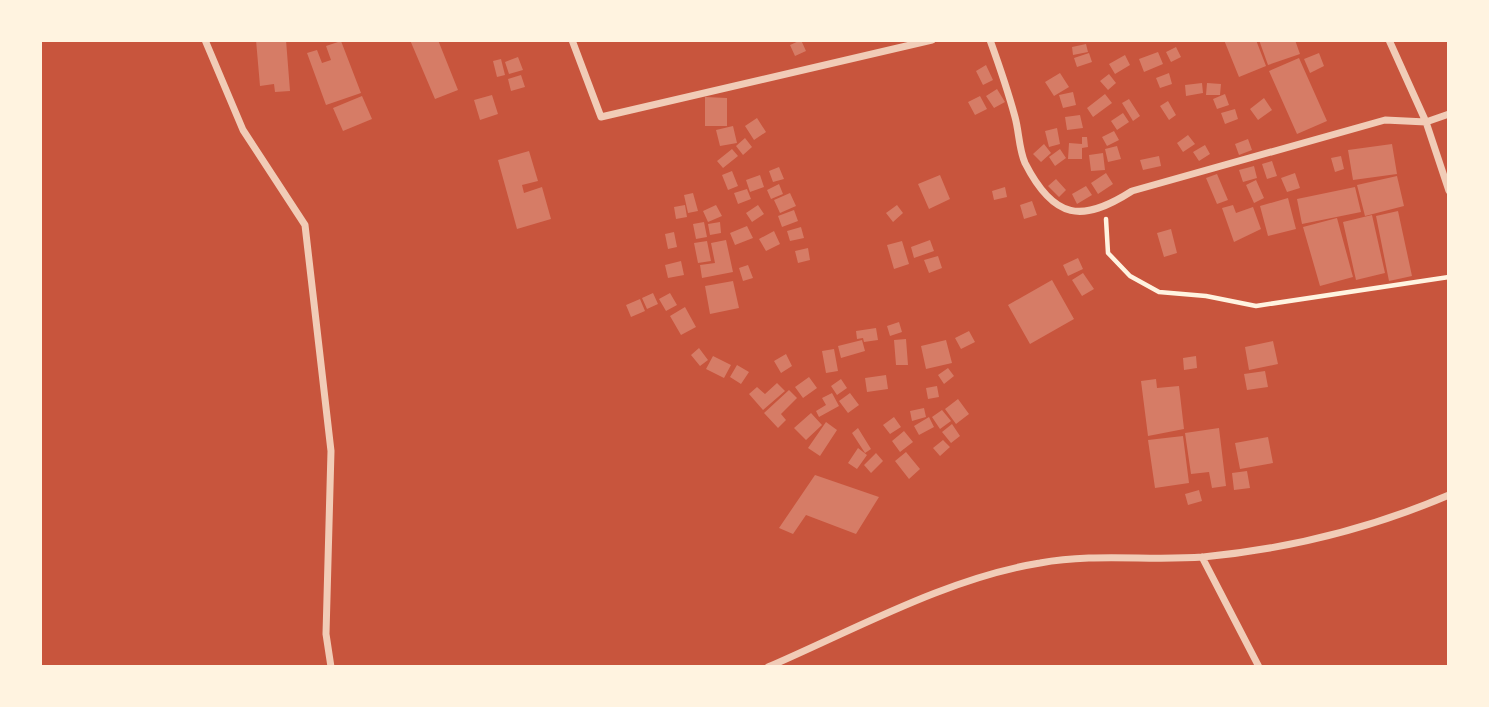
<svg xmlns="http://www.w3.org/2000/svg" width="1489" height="707" font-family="Ubuntu,sans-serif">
<rect width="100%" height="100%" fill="#c8553d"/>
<path fill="#d67c66" d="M256,40H286L290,91L275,92L274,84L260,86Z
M410,40H438L458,90L435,99Z
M801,40L806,51L795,56L790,45Z
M1224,40H1256L1266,66L1239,77Z
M1259,40H1295L1300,54L1268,65Z
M341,41L361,93L326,105L307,53L317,50L322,63L331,60L326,46Z
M1086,44L1088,52L1073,55L1072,47Z
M1176,47L1181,57L1171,62L1166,52Z
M1158,52L1163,64L1144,72L1139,59Z
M1089,53L1092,62L1077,67L1074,58Z
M1319,53L1324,66L1310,73L1304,59Z
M1125,55L1130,65L1115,74L1109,64Z
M518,57L523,70L509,74L505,62Z
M1299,58L1327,121L1297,134L1269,71Z
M501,59L505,75L497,77L493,61Z
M986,65L993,80L983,85L976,71Z
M1060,73L1069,87L1054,96L1045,82Z
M1169,73L1172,84L1160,88L1156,78Z
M1109,74L1116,83L1108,90L1100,81Z
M521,75L525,87L511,91L508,79Z
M1202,83L1203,93L1186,96L1185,85Z
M1207,83L1221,84L1220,95H1206Z
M997,89L1005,102L994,108L986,96Z
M1073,92L1076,105L1063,108L1059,95Z
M1105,94L1112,103L1093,117L1087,108Z
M1225,94L1229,105L1217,109L1213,99Z
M492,95L498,114L480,120L474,100Z
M362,96L372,119L343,131L333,108Z
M980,96L987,109L975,115L968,102Z
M705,97L727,98V126H705Z
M1264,98L1272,110L1258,120L1250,109Z
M1129,99L1140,116L1133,121L1122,103Z
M1168,101L1176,115L1169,120L1160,106Z
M1235,109L1238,119L1225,124L1221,113Z
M1123,113L1129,122L1117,130L1111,121Z
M1080,115L1083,128L1067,130L1065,117Z
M757,118L766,132L754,140L745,126Z
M733,126L737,143L720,146L716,130Z
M1057,128L1060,144L1049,147L1045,131Z
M1114,131L1119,140L1107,146L1102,137Z
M1188,135L1195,144L1183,152L1177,143Z
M1082,137H1087L1088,147L1082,148V159H1068L1069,143L1082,144Z
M745,138L752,147L743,155L736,146Z
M1248,139L1252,150L1239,155L1235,144Z
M1044,144L1051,153L1041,162L1033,154Z
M1392,144L1397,174L1353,180L1348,150Z
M1205,145L1210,154L1199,161L1193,152Z
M1117,146L1121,159L1108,162L1105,149Z
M732,149L738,156L723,168L717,161Z
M1060,149L1066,158L1055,166L1049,157Z
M529,151L538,181L522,185L524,193L542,187L551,219L517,229L498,160Z
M1103,153L1105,170L1091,171L1089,155Z
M1159,156L1161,166L1143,170L1140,160Z
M1341,156L1344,169L1335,172L1331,158Z
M1272,161L1277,176L1267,179L1262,164Z
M1254,166L1257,178L1243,182L1239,170Z
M779,167L784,179L773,182L769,171Z
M732,171L738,186L728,190L722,175Z
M1106,173L1113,184L1098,194L1091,183Z
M1295,173L1300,188L1287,192L1281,178Z
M1217,174L1228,200L1217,204L1206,178Z
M760,175L764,187L750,192L746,180Z
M940,175L950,199L929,209L918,184Z
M1397,176L1404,206L1365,216L1357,185Z
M1056,179L1066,190L1059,197L1048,186Z
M1256,180L1264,198L1254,203L1246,185Z
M779,184L783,194L771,199L767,190Z
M1086,186L1092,195L1077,204L1072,194Z
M1005,187L1007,197L994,200L992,191Z
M1355,187L1361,212L1302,224L1297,199Z
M747,189L751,199L738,204L734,193Z
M693,193L698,211L688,213L684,195Z
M790,193L796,206L780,213L774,200Z
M1288,198L1296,229L1268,236L1260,206Z
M1032,201L1037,215L1024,219L1020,205Z
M685,205L687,217L676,219L674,207Z
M716,205L722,216L708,222L703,211Z
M758,205L764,214L752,222L746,213Z
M897,205L903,213L893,222L886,213Z
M1233,205L1236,213L1253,207L1261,229L1234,242L1222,208Z
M794,210L798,221L782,227L778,216Z
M1398,211L1412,276L1389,281L1376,216Z
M1372,215L1385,273L1356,280L1343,222Z
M1337,218L1353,277L1320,286L1303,227Z
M704,222L707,237L696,239L693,224Z
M720,222L721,233L710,235L708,224Z
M747,226L753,238L735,245L730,233Z
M801,227L804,238L790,241L787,231Z
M1171,229L1177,253L1164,257L1157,233Z
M774,231L780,244L766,251L759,239Z
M674,232L677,247L668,249L665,234Z
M726,240L733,272L702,278L700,265L715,263L711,243Z
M930,240L934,251L914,258L911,247Z
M707,241L711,261L698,263L694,243Z
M902,241L909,264L894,269L887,245Z
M808,248L810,260L798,263L795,251Z
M938,256L942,268L929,273L924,260Z
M1078,258L1083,269L1068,276L1063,265Z
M681,261L684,275L668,278L665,265Z
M748,265L753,278L743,281L739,268Z
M1083,273L1094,289L1082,296L1072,280Z
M1052,280L1074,319L1030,344L1008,305Z
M733,281L739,308L710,314L705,286Z
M653,293L658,304L647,309L642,298Z
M670,293L677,305L666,311L659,299Z
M640,299L645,311L631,317L626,305Z
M685,307L696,327L681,335L670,316Z
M899,322L902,332L890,336L887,326Z
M876,328L878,340L864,342L863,338L857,339L856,331Z
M969,331L975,342L961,349L955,338Z
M906,339L908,365H896L894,340Z
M862,340L865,351L841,358L838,346Z
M946,340L952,363L926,369L921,346Z
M1273,341L1278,364L1249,370L1245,347Z
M699,348L708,360L700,366L691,355Z
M834,349L838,371L826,373L822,351Z
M786,354L792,366L781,373L774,361Z
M713,356L731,365L724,378L706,369Z
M1196,356L1197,368L1184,370L1183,358Z
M737,365L749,372L741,384L730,377Z
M948,368L954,376L944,384L938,375Z
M1265,371L1268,387L1247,390L1244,374Z
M886,375L888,389L867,392L865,378Z
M809,377L817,388L803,398L795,387Z
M841,379L847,388L837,395L831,386Z
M1156,379L1157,388L1179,386L1184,429L1148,436L1141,381Z
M777,383L785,391L763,410L749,394L757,387L765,394Z
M937,386L939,397L928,399L926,388Z
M789,390L797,398L781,414L786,420L778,428L764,413Z
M832,393L839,406L819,417L816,411L826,405L822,398Z
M850,393L859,405L848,413L839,401Z
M958,399L969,414L956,424L945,409Z
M924,408L926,417L912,421L910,411Z
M942,410L951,421L940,429L932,417Z
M811,413L822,425L806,440L794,428Z
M894,417L901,427L890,434L883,425Z
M929,417L934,427L919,435L914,426Z
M826,422L837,430L820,456L808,448Z
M952,424L960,436L951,443L942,432Z
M858,428L871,449L865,453L852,433Z
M1219,428L1226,486L1212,488L1209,472L1191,474L1185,433Z
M904,431L913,442L900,452L892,441Z
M1183,436L1189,483L1155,488L1148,440Z
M1268,437L1273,463L1240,469L1235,443Z
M943,440L950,447L940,456L933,448Z
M858,448L867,455L857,469L848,463Z
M906,452L920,469L909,479L895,461Z
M876,453L883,461L871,473L864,465Z
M1247,471L1250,488L1234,490L1232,473Z
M815,475L879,497L856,534L806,515L793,534L779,528Z
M1199,490L1202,501L1188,505L1185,494Z"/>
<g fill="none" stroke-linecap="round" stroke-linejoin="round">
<path stroke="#fff3e0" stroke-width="4.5" d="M1106,219L1108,253L1130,276L1159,292L1206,296L1256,306L1449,277"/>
<path stroke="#f1ccb7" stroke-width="7" d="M205,40L243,130L305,225L331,451L326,634L331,667
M572,40L601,117L932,40
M990,40C999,65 1008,91 1015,117C1019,131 1019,150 1025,163C1054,220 1082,223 1132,191L1385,120L1426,122L1449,114
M1389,40L1426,122L1449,191
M1202,557L1259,667
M768,667C854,630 947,578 1040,563C1094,553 1149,561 1203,557C1287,549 1372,528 1449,495"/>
</g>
<rect width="1489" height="707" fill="none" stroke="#fff3e0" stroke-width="84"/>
</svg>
